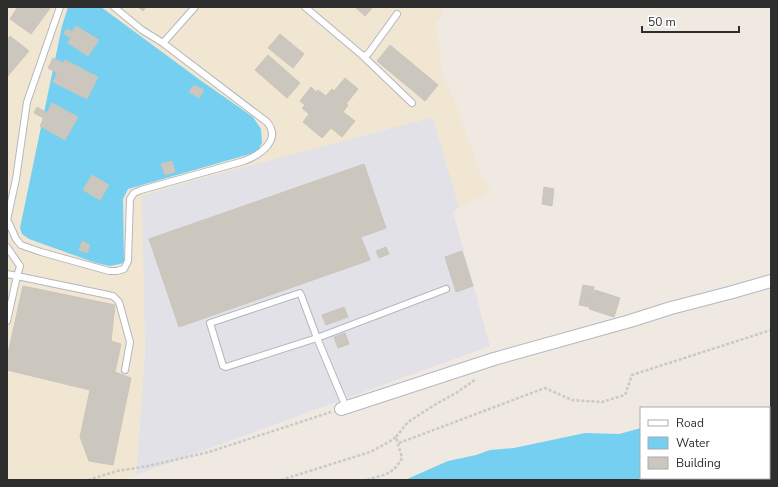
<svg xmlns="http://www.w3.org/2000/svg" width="778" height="487" font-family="'Nunito Sans',sans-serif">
<rect width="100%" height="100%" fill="#efe9e1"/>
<path fill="#e3e1e8" d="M433,117L459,207L453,212L490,346L136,475L145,354L141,196L203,178Z"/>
<path fill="#f0e6d1" d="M7,7H441L443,15L435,24L440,49L441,71L459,112L479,171L491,191L459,207L433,117L203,178L142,196L145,349L136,475L119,480H7Z"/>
<path fill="#75cff0" d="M68,7H101L200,80L253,117L261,129L262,143L257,152L128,189L123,199L124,263L110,266L96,263L29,239L22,234L20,228L62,26Z
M771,416V480H405L448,461L476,455L490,450L514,448L585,433L619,434L641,428V478H769V418Z"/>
<path fill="#cbc7bf" stroke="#cbc5ba" d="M15,7H51L31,34L10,19L17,8Z
M138,7H146L143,11Z
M355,7H373L365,16Z
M76,26L99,40L88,56L68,43L71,38L64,34L67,29L72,32Z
M280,34L304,54L293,68L268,48Z
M10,36L29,51L7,77V40Z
M390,45L438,85L425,101L377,61Z
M268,55L300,83L287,98L255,70Z
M53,58L63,63L65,60L98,77L87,99L53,82L57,73L48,68Z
M345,78L358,89L346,104L348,105L343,112L355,121L342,137L331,128L322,138L303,122L309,114L302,108L305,105L300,101L311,87L316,92L318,90L326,96L332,89L334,91Z
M194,85L204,90L199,98L189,92Z
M52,103L78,117L65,140L40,126L44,118L34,113L37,107L47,113Z
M172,161L175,172L165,175L161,164Z
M364,164L386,228L361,237L370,260L179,327L149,239Z
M92,175L109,185L100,200L83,190Z
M544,187L554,189L552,206L542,204Z
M82,241L90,245L87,253L79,250Z
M386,247L389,254L379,258L376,251Z
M462,251L473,286L456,292L445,257Z
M583,285L594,287L590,307L579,305Z
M23,286L115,305L111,341L121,344L115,372L131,378L113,465L89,461L80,437L90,390L7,370V358Z
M595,290L620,298L614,317L589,309Z
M344,307L348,317L326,325L322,315Z
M345,333L349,344L338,348L334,337Z"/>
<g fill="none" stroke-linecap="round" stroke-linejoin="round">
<defs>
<path id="lane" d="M114,7L142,30L163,43L195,7
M305,7L363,56L368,54L397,14
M363,56L412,103
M7,219L16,239L21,245L41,252L109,271H117L124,269L128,261L130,199L134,193L141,190L244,161C260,155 282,140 267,122L163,43
M7,220L16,179L27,102L60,7
M7,247L20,266L17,276L113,296L119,302L130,342L125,370
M7,274L17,276L7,321
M346,407L317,338L301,295L300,293L210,323L223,366L226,367L317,338L446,289"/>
<path id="street" d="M341,409L494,359L630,321L671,308L729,293L771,281"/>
</defs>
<use href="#lane" stroke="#b4b7c1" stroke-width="8"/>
<use href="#street" stroke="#b4b7c1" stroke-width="14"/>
<path stroke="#c9c9c9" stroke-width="2.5" stroke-dasharray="3 2" stroke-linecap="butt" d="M399,443L545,388L572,400L602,402L625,395L632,375L771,330
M88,480L117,471L148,466L209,452L331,412
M281,480L370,452L387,443L396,437
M367,480C384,474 392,476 402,458L396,437L408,422L436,404L456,393L476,379"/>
<use href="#lane" stroke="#fff" stroke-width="6"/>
<use href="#street" stroke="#fff" stroke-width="12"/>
</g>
<rect width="778" height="487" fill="none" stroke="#2e2e2e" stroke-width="16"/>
<rect x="640" y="407" width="130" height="72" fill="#ffffff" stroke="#ababab"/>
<rect x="648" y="420" width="20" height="6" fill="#ffffff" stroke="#ababab"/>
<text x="676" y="427" font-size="12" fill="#2e2e2e">Road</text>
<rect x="648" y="437" width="20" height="12" fill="#75cff0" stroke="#ababab"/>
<text x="676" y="447" font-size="12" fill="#2e2e2e">Water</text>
<rect x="648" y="457" width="20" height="12" fill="#cbc7bf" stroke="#ababab"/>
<text x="676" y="467" font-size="12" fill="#2e2e2e">Building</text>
<path d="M642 26v6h97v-6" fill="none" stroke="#2e2e2e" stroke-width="2"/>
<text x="648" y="26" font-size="12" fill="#2e2e2e" stroke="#ffffff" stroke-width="3" paint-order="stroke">50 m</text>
</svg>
